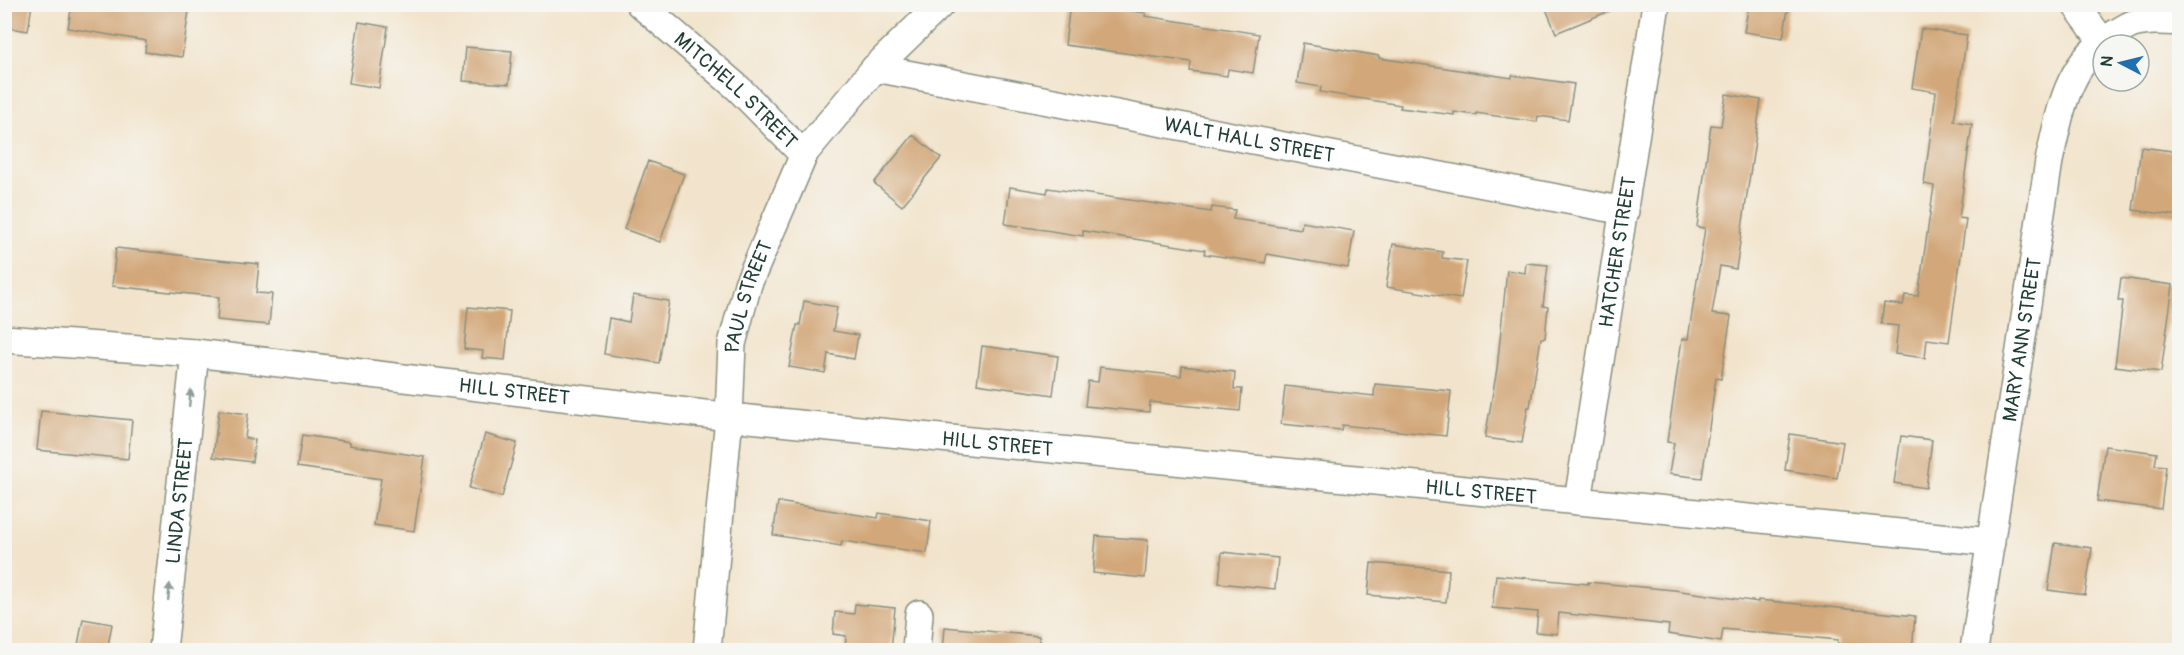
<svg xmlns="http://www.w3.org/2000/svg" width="2184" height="655" font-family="Pangolin,sans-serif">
<rect width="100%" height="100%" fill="#f6f6f2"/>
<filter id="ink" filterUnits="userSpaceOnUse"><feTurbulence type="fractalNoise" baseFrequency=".0167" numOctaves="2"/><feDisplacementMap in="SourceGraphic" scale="12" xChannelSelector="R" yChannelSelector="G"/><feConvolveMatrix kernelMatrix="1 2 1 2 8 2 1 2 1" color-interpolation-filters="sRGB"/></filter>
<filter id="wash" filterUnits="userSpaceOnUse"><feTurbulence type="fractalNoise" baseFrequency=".008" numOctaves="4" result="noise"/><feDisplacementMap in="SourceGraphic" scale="24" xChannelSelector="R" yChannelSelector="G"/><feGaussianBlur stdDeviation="1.35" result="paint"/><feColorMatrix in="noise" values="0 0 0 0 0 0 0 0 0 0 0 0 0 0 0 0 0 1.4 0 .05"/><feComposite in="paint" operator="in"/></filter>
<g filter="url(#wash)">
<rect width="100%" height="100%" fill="#f2e4cc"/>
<g id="blocks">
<path fill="#d2a779" d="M4,4H32L28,31L4,27Z
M72,4H190L182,57L145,52L146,41L68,28Z
M1070,4H1085L1146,13L1145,16L1259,34L1253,73L1228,69L1227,76L1190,71L1191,62L1065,45Z
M1544,4H1624V5L1556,33Z
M1749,4H1789L1783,38L1744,32Z
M359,22L388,27L379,88L349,83Z
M1921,29L1967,35L1954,121L1972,124L1959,218L1966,219L1949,342L1927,339L1925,358L1895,354L1898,326L1881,324L1884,303L1903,305L1905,295L1918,296L1934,186L1924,184L1936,92L1912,88Z
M1303,43L1379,56V58L1512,78V75L1574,84L1568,120L1538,116L1537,122L1476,113V115L1454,112V115L1400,108L1401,105L1320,92L1321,87L1297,83Z
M466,47L512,51L509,84L463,81Z
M1726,94L1761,100L1736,269L1720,266L1712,314L1731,316L1721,379L1716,378L1702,478L1669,474L1674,443L1667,442L1682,339H1688L1705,228L1697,227L1711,125L1721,126Z
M913,135L941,158L902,206L874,183Z
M2141,147L2180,152V216L2133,210Z
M648,161L684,174L660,242L624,229Z
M1010,187L1047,193L1048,188L1211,212L1212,207L1235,210L1233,219L1301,229L1302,222L1354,231L1348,268L1267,254L1265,263L1204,254L1205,250L1083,231V236L1005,224Z
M1393,244L1443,252L1442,258L1467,261L1461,299L1386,287Z
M116,248L187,256V257L259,264L256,293L272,294L269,325L217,320L219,297L112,286Z
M1526,263L1548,265L1543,306L1548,307L1545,338H1541L1530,407H1528L1522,443L1485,438L1497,369L1507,270L1525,273Z
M2121,278L2173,285L2161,372L2115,366L2123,301H2118Z
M633,295L669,301L659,363L604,354L609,318L629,322Z
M804,301L837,307L833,331L858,335L854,359L828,354L825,373L789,367L797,325H800Z
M468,307L510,311L505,360L482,358L483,351L464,349Z
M982,346L1058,356L1053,395L977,384Z
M1182,366L1235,372L1234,389H1242L1240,411L1150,402L1149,412L1085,406L1088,381L1098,382L1100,367L1181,376Z
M1375,384L1451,391L1446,436L1342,425L1341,430L1281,424L1285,386L1374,396Z
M219,410L248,414L245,438L255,440L252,462L213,457Z
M41,411L132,420L128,459L37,450Z
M485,434L517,443L502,497L469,488Z
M1790,434L1843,442L1837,478L1785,470Z
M302,435L350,442V445L425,457L414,531L374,525L381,479L297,467Z
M1901,436L1932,440L1926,488L1894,483Z
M2105,446L2157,453L2155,465L2166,466L2161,509L2097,501Z
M778,502L878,518L879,513L931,521L927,553L842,541L841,546L773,535Z
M1096,536L1148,540L1145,578L1093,573Z
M2055,543L2092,548L2085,595L2048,590Z
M1222,552L1278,558L1275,589L1219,583Z
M1371,563L1449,570L1446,602L1368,595Z
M1496,575L1588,584V582L1674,590L1758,602V600L1809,605L1915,616L1912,651H1864L1837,648L1838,640L1723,629L1721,642L1668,634L1669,625L1559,613L1557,634L1536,632L1538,612L1492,608Z
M855,604L895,608L891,651L845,649L846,636L833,634L835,612L854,614Z
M83,619L112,624L107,651L78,645Z
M945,627L1039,636V651H943Z"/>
</g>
</g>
<g filter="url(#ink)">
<use href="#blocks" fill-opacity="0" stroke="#889080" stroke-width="1.5"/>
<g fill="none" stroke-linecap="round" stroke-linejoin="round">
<defs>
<g id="minor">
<path id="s1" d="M640,4L738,88L797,148L805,152"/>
<path d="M2075,4L2102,41"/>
<path id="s2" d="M875,68L1625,211"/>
<path id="s3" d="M4,339L195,353L729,417L1991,542"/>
<path id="s4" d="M1578,501L1656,4"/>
<path id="s5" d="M163,650L195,353"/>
<path id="s6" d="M707,650L729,417L732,344L748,284L805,152L875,68L941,4"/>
<path d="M916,650L919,614"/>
<path id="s7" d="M1974,650L2049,161C2061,109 2067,62 2116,33C2122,30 2127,26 2133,24C2148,20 2164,21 2180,22"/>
</g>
</defs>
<use href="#minor" stroke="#889080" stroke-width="30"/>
<use href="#minor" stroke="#fff" stroke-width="27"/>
</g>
<defs><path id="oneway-solid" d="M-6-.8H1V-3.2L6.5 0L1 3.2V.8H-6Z" transform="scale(1.5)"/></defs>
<g fill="#8f9e9a">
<use href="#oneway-solid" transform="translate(190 398) rotate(-84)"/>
<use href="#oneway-solid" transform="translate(169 592) rotate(-84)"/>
</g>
</g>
<g text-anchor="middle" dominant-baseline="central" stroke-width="6" stroke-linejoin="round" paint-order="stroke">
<g font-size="20" fill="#1f3d34" stroke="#f6f6f2">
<text stroke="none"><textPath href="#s1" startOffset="129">MITCHELL STREET</textPath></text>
<text stroke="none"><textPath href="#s2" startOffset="381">WALT HALL STREET</textPath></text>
<text stroke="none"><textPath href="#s4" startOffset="252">HATCHER STREET</textPath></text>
<text stroke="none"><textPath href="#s6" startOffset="357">PAUL STREET</textPath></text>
<text stroke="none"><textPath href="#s7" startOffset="314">MARY ANN STREET</textPath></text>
<text stroke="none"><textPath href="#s3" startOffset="513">HILL STREET</textPath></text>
<text stroke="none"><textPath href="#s3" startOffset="999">HILL STREET</textPath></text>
<text stroke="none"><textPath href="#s3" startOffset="1485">HILL STREET</textPath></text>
<text stroke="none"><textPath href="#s5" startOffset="150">LINDA STREET</textPath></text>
</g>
</g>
<rect width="2184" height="655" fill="none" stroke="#f6f6f2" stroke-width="24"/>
<g transform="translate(2121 63) rotate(277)"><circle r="28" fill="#f6f6f2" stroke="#a0aca6" stroke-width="1.5"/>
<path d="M0-4.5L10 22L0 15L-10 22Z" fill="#1f6fb2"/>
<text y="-9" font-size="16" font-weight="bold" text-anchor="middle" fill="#1f3d34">N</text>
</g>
</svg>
